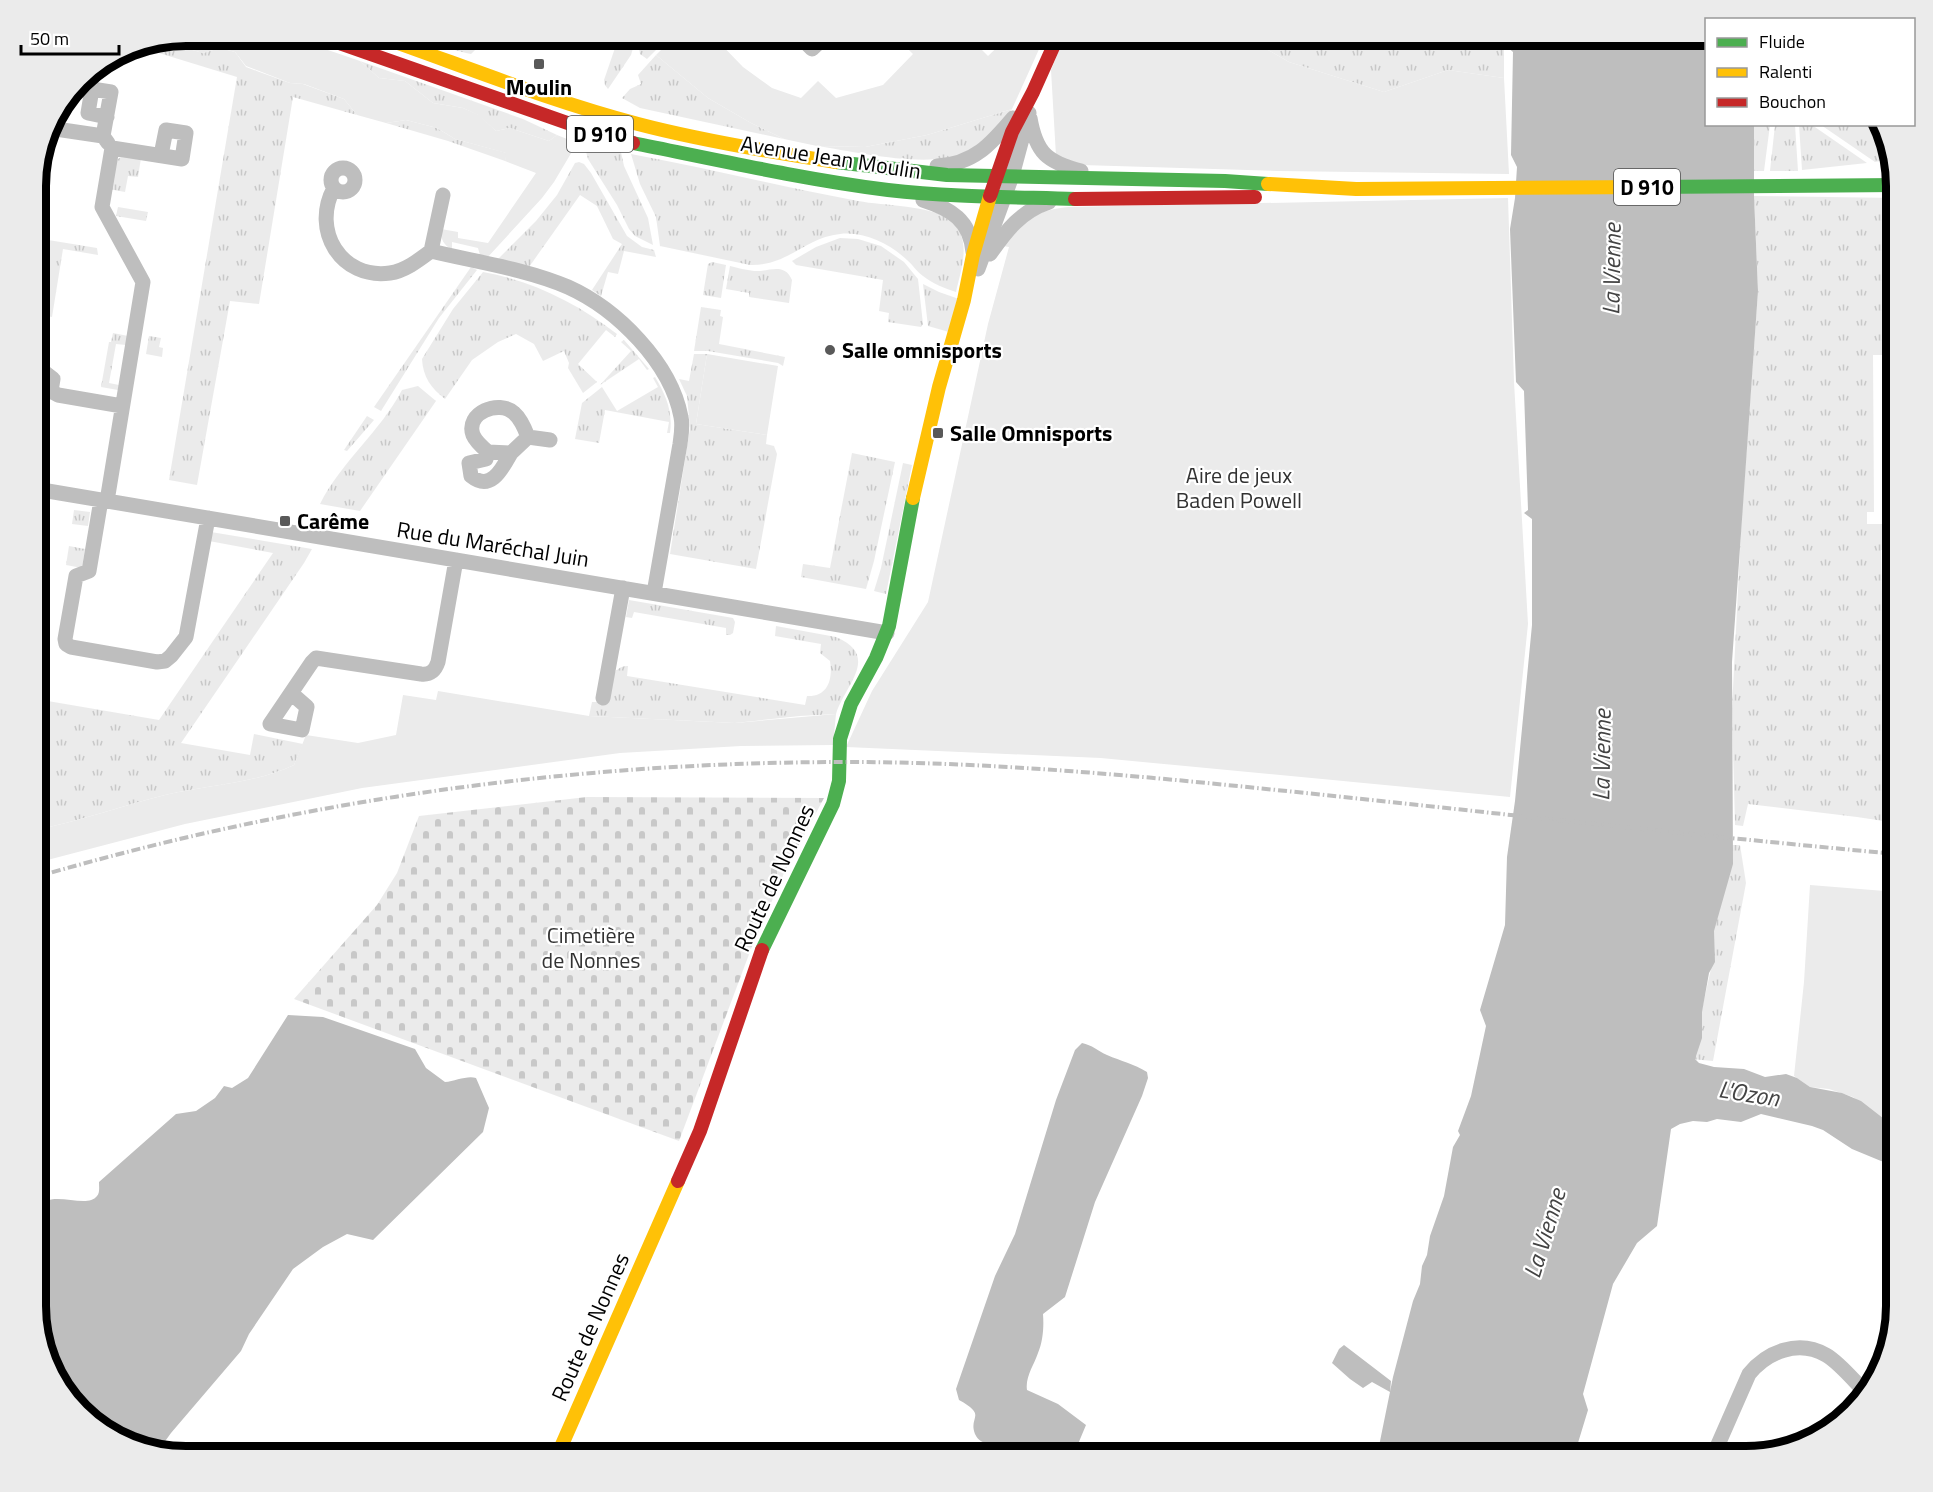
<svg xmlns="http://www.w3.org/2000/svg" width="1933" height="1492" font-family="'Titillium Web',sans-serif">
<defs>
<pattern id="grass-tufts" width="24" height="20" patternUnits="userSpaceOnUse" patternTransform="scale(1.5)"><rect width="24" height="20" fill="#ebebeb"/><path d="M3 7l-1-3M5 7V3M7 7l1-3M15 17l-1-3M17 17v-4M19 17l1-3" fill="none" stroke="#c8c8c8"/></pattern>
<pattern id="cemetery-stones" width="16" height="16" patternUnits="userSpaceOnUse" patternTransform="scale(1.5)"><rect width="16" height="16" fill="#ebebeb"/><path d="M2 7V4a2 2 0 0 1 4 0v3zM10 15v-3a2 2 0 0 1 4 0v3z" fill="#c8c8c8"/></pattern>
</defs>
<rect width="100%" height="100%" fill="#fff"/>
<path fill="url(#grass-tufts)" d="M402,36C419,36 470,30 476,49L471,54L466,53Z
M615,36H630L633,48L631,55L608,89L605,85L604,80L615,48Z
M637,36H670L647,59L640,54Z
M1244,36H1504V78L1448,70L1384,92L1289,62Z
M161,41L203,53L220,48L235,52L246,67L290,83L303,84L344,99L357,115L293,97L259,304L230,301L197,485L169,480L237,77L136,46Z
M656,55L708,98L751,123L784,139L640,108L622,98L630,89L641,84L638,75Z
M360,61L523,119L557,135L549,141L510,128L496,131L478,115L463,108L433,103L405,81L379,78Z
M1012,109C999,125 984,145 965,153C927,169 858,152 817,146L865,147L927,135Z
M406,120L437,128L455,139L507,153L505,161L448,141L386,123Z
M1754,125H1770L1764,171H1754Z
M1775,125H1795L1798,171H1770Z
M1799,125H1812L1867,163L1802,170Z
M1821,125H1883L1891,159L1875,162Z
M585,148L621,152L624,166L648,218L653,245L635,236L629,229L617,205L588,159Z
M631,154C707,168 782,187 858,201C884,206 931,205 950,220C973,239 961,269 956,292C944,288 933,284 923,276C917,272 913,265 907,260C890,244 864,231 840,234C806,237 788,266 750,265L660,246L656,217L640,184Z
M123,156L141,158L138,177L128,176L125,192L109,189L116,160Z
M579,162L584,164L591,173L627,236L642,247L654,250L656,257L624,251L618,274L608,272L601,296L592,290L622,244L613,239L597,206L580,195L529,267L498,259L536,221L557,195L575,163Z
M1754,196L1897,198V349L1896,355H1873L1874,512H1867V524H1897V549L1881,550L1884,683H1897V823L1857,817L1748,804L1743,826L1735,825L1732,708L1742,512L1758,291Z
M118,207L148,212L146,221L116,216Z
M36,238L97,248L98,255L63,249L52,317L36,314Z
M840,238L858,239L881,246L904,262L918,279L923,324L921,327L888,322L889,313L879,311L883,280L796,265L792,261L816,247Z
M712,262L726,265L721,298L703,295L708,264Z
M730,266C738,268 746,270 754,271C770,272 784,262 792,280L789,303L749,297V293L726,289Z
M471,267L477,270L439,318L381,411L374,407Z
M483,272C533,281 577,303 617,334L615,337L606,330L578,364L597,382L583,393L568,368L569,363L564,351L543,361L534,344L516,334L498,342L472,360L445,399C431,388 423,377 422,359L453,309Z
M923,284L939,292L959,299L949,332L928,326Z
M701,307L721,310L720,316L723,317L719,344L785,357L783,366L778,363L708,351H694Z
M113,333L128,336L126,345L116,344L109,383L119,385L118,390L101,387L109,342H111Z
M149,336L161,338L159,347L163,348L162,357L146,354Z
M624,340L649,369L647,370L639,359L600,385L631,351L621,342Z
M694,354H707L696,424L767,435L766,444L774,446L777,454L756,569L670,554L690,428L687,396L679,379L689,381Z
M655,377C666,395 673,412 670,433H667L669,422L605,410L599,443L575,439L582,403L602,387L617,411L658,387L653,378Z
M418,386L436,401L360,511L320,504C341,462 380,432 402,390Z
M367,416L374,420L347,451L344,450Z
M852,453L895,462L874,561L866,589L801,577L803,564L830,568Z
M903,463L912,465L886,594L874,591L881,568Z
M74,510L90,512L88,526L72,524Z
M211,532L312,549L304,563L181,743L250,755L254,734L303,744L294,765C254,784 207,785 165,795C122,806 80,821 36,830V699L159,720L273,553L209,541Z
M69,546L85,549L82,568L66,565Z
M629,600L733,618L735,622L733,633L730,635H726V628L634,612L632,618L626,617Z
M776,626L836,637C881,656 845,685 836,714L800,716L735,723L589,716L592,702H598C605,690 612,665 628,666L627,676L805,705L807,696C828,697 833,679 830,661L820,653L821,644L775,636Z
M1732,845H1740L1746,883L1713,1061L1691,1059L1714,955L1710,934Z"/>
<path fill="url(#cemetery-stones)" d="M587,797L824,798L785,871L751,949L679,1141L294,999L377,905L397,873L419,816Z"/>
<path fill="#ebebeb" d="M186,36H287L360,61L379,78L405,81L433,103L463,108L479,115L496,131L510,128L549,141L557,135L567,139L573,150L554,182L542,198L487,258L480,255L478,248L452,242V250C443,244 441,240 441,229L458,232V238L488,243L536,173L505,161L506,153L455,139L437,128L406,120L386,123L357,115L344,99L304,84L290,83L246,66L235,52L220,48L203,53L161,41Z
M675,36H713L743,67L772,88L801,98L818,81L836,98L883,85L913,54L901,42L907,36H968L988,56L1009,36H1045L1012,109L927,135L865,147L817,146L784,139L751,123L708,98L656,55Z
M1065,36H1145L1160,43L1173,36H1244L1289,62L1384,92L1448,70L1504,78L1509,174L1278,171L1082,165L1056,156L1051,70Z
M1508,198L1514,382L1528,624L1510,797L1101,758L846,747L872,691L928,602L988,324L1009,247L1003,246C1027,219 1032,211 1069,207Z
M707,354L778,366L767,435L696,424Z
M438,691L589,716L735,723L836,714L833,745L741,746L620,753L362,788L185,824L36,863V830C80,821 122,806 165,795C207,785 254,784 294,765L306,735L358,743L396,735L403,695L436,700Z
M1810,885L1897,892V1129L1853,1097L1829,1089L1810,1087L1794,1076L1804,982Z"/>
<path fill="#bebebe" d="M1506,36H1706V124L1754,125V196L1758,291L1732,662L1733,864L1714,931L1715,962L1709,973L1702,1012V1038L1695,1059L1699,1063L1714,1067L1744,1069L1765,1077L1786,1074L1797,1078L1810,1087L1842,1093L1861,1101L1897,1129V1165L1881,1161L1852,1149L1823,1130L1812,1126L1761,1114L1741,1122L1717,1119L1707,1122L1693,1121L1680,1124L1671,1129L1657,1226L1637,1243L1613,1284L1583,1394L1588,1410L1574,1456H1377L1393,1377L1413,1301L1420,1284L1422,1266L1427,1255L1430,1236L1444,1196L1453,1147L1460,1135L1458,1131L1471,1096L1486,1026L1480,1010L1505,925L1507,857L1515,801L1532,625V519L1524,513L1528,510L1524,391L1516,382L1510,229L1515,198L1517,167L1511,155L1513,52L1507,47Z
M288,1015L323,1017L415,1049L426,1068L445,1082C455,1081 468,1075 476,1078L489,1108L483,1132L373,1240L347,1234L323,1247L293,1269L249,1334L241,1351L171,1433L158,1451L140,1448L108,1424L51,1368L36,1315V1212C39,1208 42,1203 46,1201C61,1194 88,1208 97,1196C100,1193 99,1187 99,1182L176,1114L196,1111L215,1098L224,1086L232,1088L248,1078Z
M1082,1043C1092,1045 1098,1051 1107,1055C1121,1061 1134,1064 1147,1072L1148,1078L1142,1096L1095,1202L1065,1297L1043,1314C1044,1327 1043,1341 1038,1353C1034,1365 1025,1377 1027,1390L1058,1404L1086,1425L1073,1456C1044,1456 1016,1459 989,1445C983,1442 978,1441 975,1434C968,1416 988,1416 959,1400L956,1389L995,1276L1015,1234L1056,1100L1075,1050Z
M1344,1345L1391,1381L1390,1392L1372,1382L1363,1388L1350,1379L1332,1363L1339,1349Z"/>
<g fill="none" stroke-linecap="round" stroke-linejoin="round">
<path stroke="#bebebe" stroke-width="15" d="M799,36L812,49L826,36
M1030,118C1036,153 1047,162 1081,171
M49,128L103,136L108,143
M103,136L111,92L92,89L88,113L107,117
M937,166C974,164 991,144 1013,118
M331 180a12 12 0 1 1 24 0a12 12 0 1 1-24 0Z
M334,188C311,230 341,280 390,273C405,271 419,260 431,251L443,195
M923,200C951,209 970,220 973,252
M431,251C476,262 526,269 568,287C617,309 671,363 681,417C683,426 681,436 680,444L654,593
M990,254C1006,231 1021,211 1049,202
M978,269L1012,176L1029,113
M36,373L44,372L53,379L51,391
M51,391L58,395L122,406
M36,393L41,395L51,391
M528,437L511,453L488,452C482,447 476,442 473,435C465,413 499,399 514,413C521,419 525,429 528,437L550,440
M488,452L486,459L469,463L471,476C491,492 502,469 511,453
M36,489L887,633
M101,500L89,571L76,576L65,639L66,644L71,647L157,662L165,661L171,656L186,637L208,518
M107,501L143,282L102,207L112,148L182,159L186,133L166,130L161,155
M291,693L307,707L302,730L270,724L312,662L316,658L421,674C430,675 435,671 438,662L456,560
M603,698L623,588
M1713,1456L1749,1374C1767,1352 1798,1339 1826,1355C1840,1363 1855,1382 1867,1394"/>
<path stroke="#4caf50" stroke-width="14" d="M633,143C718,160 802,179 888,190C950,197 1013,197 1075,199
M836,162L947,175L1225,181L1268,184
M1649,187L1897,185
M762,950L833,804L839,781L840,739L851,704L876,658L889,626L913,498"/>
<path stroke="#ffc107" stroke-width="14" d="M378,36C464,66 550,101 638,124C703,141 770,152 836,162
M1268,184L1356,189L1649,187
M913,498L939,387L964,300L973,255L990,196
M557,1456L678,1181"/>
<path stroke="#c62828" stroke-width="14" d="M319,36L596,133L633,143
M990,196L1012,132L1033,92L1058,36
M1075,199L1255,197
M678,1181L700,1131L762,950"/>
<path stroke="#bebebe" stroke-width="4" stroke-dasharray="9 3 1.5 3" stroke-linecap="butt" d="M36,877C299,800 572,762 846,762C1009,762 1172,779 1334,796C1522,816 1709,837 1897,854"/>
</g>
<g fill="#595959" stroke="#fff" stroke-width="2">
<rect x="533" y="58" width="12" height="12" rx="3"/>
<circle cx="830" cy="350" r="6"/>
<rect x="932" y="427" width="12" height="12" rx="3"/>
<rect x="279" y="515" width="12" height="12" rx="3"/>
</g>
<g text-anchor="middle" dominant-baseline="central" stroke-width="4.5" stroke-linejoin="round" paint-order="stroke">
<g fill="#fff" stroke="#4c4c4c" stroke-width="1.5">
<rect x="567" y="116" width="66" height="36" rx="4.5"/>
<rect x="1614" y="169" width="66" height="36" rx="4.5"/>
</g>
<g font-size="21" font-weight="bold" fill="#000">
<text x="600" y="134">D 910</text>
<text x="1647" y="187">D 910</text>
</g>
<g font-size="22" font-weight="bold" fill="#000" stroke="#fff" text-anchor="start">
<text x="539" y="87" text-anchor="middle">Moulin</text>
<text x="842" y="350">Salle omnisports</text>
<text x="950" y="433">Salle Omnisports</text>
<text x="297" y="521">Carême</text>
</g>
<g font-size="22" fill="#000" stroke="#fff">
<text transform="translate(831 157) rotate(9)">Avenue Jean Moulin</text>
<text transform="translate(493 544) rotate(9)">Rue du Maréchal Juin</text>
<text transform="translate(774 878) rotate(-65)">Route de Nonnes</text>
<text transform="translate(590 1327) rotate(-66)">Route de Nonnes</text>
</g>
<g font-size="22" fill="#323232" stroke="#fff">
<text x="1239" y="475">Aire de jeux<tspan x="1239" dy="25">Baden Powell</tspan></text>
<text x="591" y="935">Cimetière<tspan x="591" dy="25">de Nonnes</tspan></text>
</g>
<g font-size="24" font-style="italic" fill="#434343" stroke="#fff">
<text transform="translate(1611 269) rotate(-89)">La Vienne</text>
<text transform="translate(1601 755) rotate(-89)">La Vienne</text>
<text transform="translate(1749 1093) rotate(9)">L'Ozon</text>
<text transform="translate(1544 1233) rotate(-73)">La Vienne</text>
</g>
</g>
<path d="M0 0H1933V1492H0ZM186 46H1746A140 140 0 0 1 1886 186V1306A140 140 0 0 1 1746 1446H186A140 140 0 0 1 46 1306V186A140 140 0 0 1 186 46Z" fill="#ebebeb" fill-rule="evenodd"/>
<path fill="none" stroke="#000" stroke-width="8" d="M186 46H1746A140 140 0 0 1 1886 186V1306A140 140 0 0 1 1746 1446H186A140 140 0 0 1 46 1306V186A140 140 0 0 1 186 46Z"/>
<rect x="1705" y="18" width="210" height="108" fill="#ffffff" stroke="#999999" stroke-width="1.5"/>
<rect x="1717" y="38" width="30" height="9" fill="#4caf50" stroke="#999999" stroke-width="1.5"/>
<text x="1759" y="48" font-size="18" fill="#000000">Fluide</text>
<rect x="1717" y="68" width="30" height="9" fill="#ffc107" stroke="#999999" stroke-width="1.5"/>
<text x="1759" y="78" font-size="18" fill="#000000">Ralenti</text>
<rect x="1717" y="98" width="30" height="9" fill="#c62828" stroke="#999999" stroke-width="1.5"/>
<text x="1759" y="108" font-size="18" fill="#000000">Bouchon</text>
<path d="M21 45v9h98v-9" fill="none" stroke="#000000" stroke-width="3"/>
<text x="30" y="45" font-size="18" fill="#000000" stroke="#ffffff" stroke-width="4.5" paint-order="stroke">50 m</text>
</svg>
